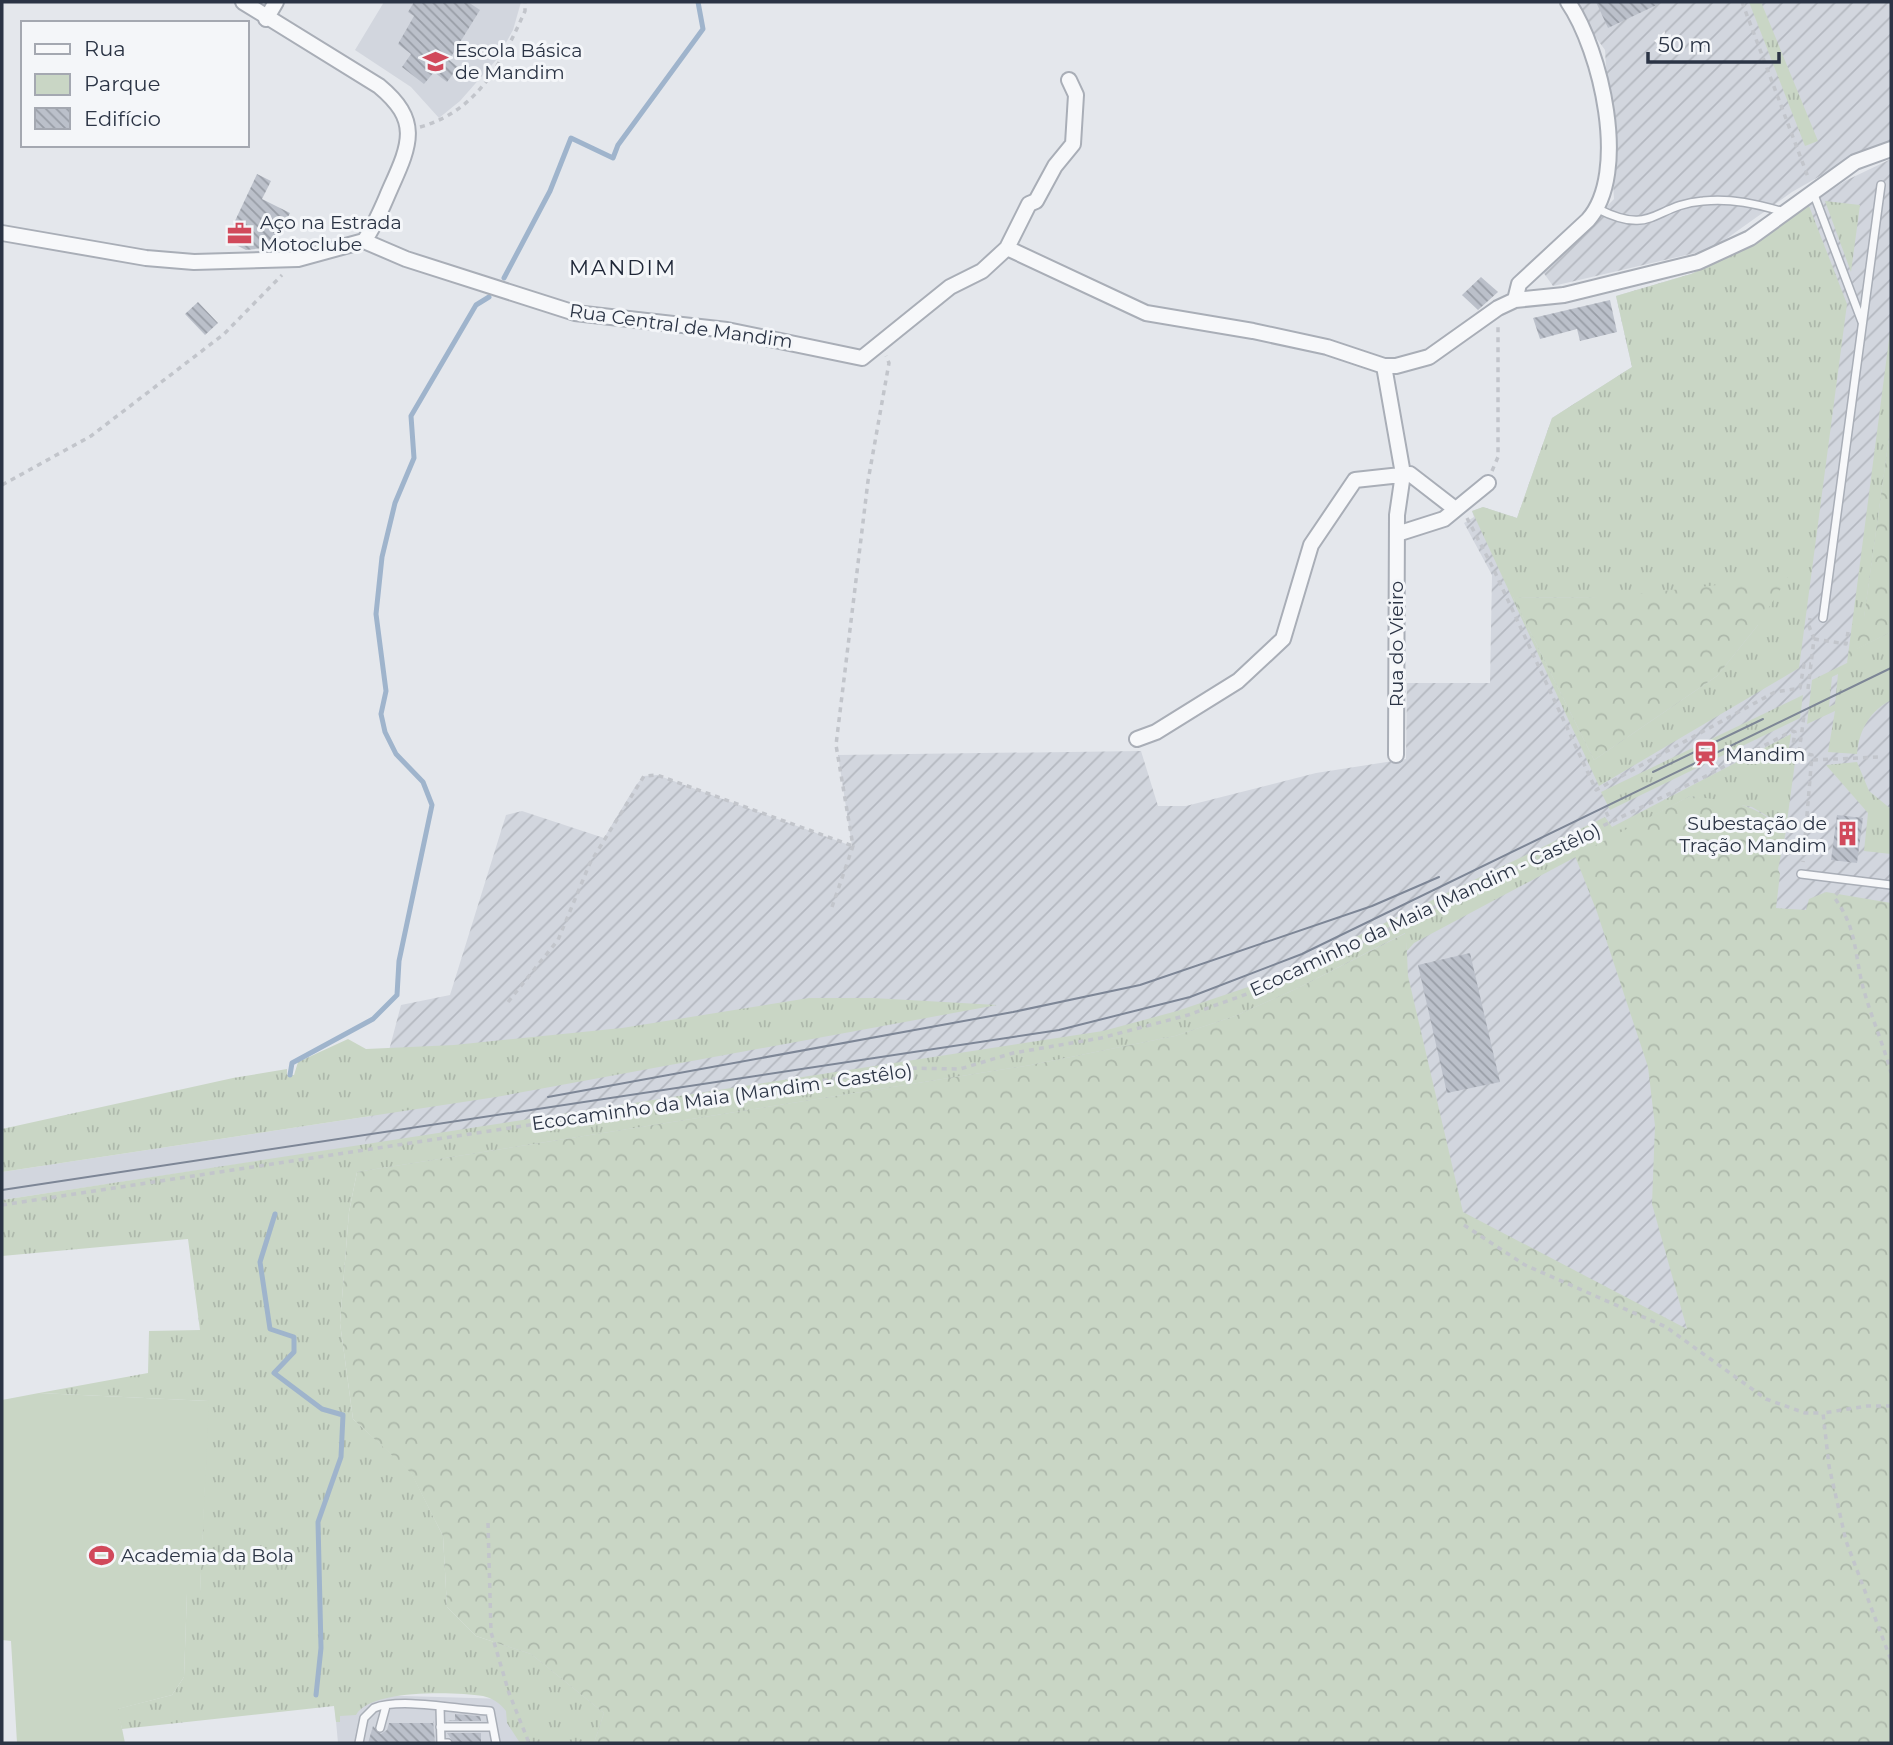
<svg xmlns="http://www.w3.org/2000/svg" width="1893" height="1745" font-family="Montserrat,sans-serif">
<defs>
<pattern id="industrial-furrows" width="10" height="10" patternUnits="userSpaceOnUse" patternTransform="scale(1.75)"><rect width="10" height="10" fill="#d2d6de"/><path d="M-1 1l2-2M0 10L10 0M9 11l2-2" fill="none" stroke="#b4b8c0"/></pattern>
<pattern id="grass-tufts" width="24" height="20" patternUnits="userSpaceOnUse" patternTransform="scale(1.75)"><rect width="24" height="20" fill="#c9d6c5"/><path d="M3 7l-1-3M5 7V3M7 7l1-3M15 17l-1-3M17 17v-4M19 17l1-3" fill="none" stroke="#adb8ab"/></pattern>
<pattern id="forest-crowns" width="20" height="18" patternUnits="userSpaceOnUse" patternTransform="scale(1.75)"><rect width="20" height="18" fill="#c9d6c5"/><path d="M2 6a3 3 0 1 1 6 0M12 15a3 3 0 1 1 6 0" fill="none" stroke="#adb8ab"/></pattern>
<pattern id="building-back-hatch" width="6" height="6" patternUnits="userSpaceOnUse" patternTransform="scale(1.75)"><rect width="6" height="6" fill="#bbc0ca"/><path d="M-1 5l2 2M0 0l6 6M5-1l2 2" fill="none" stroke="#989da6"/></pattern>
</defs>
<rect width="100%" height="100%" fill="#e4e7ec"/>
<path fill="#d2d6de" d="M384,2H521L513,30L497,59L460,101L439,118L411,87L355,50Z
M496,1097L399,1140L2,1200V1172Z
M369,1695L507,1699L523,1743H338L334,1699Z"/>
<path fill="url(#industrial-furrows)" d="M1570,2H1891V151L1848,160L1792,192L1712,249L1553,286L1543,272L1614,199L1605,50Z
M1891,159V1743H523L357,1172L401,1005L450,995L506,815L522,811L604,838L636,785L644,776L657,775L852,846L838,755L1141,751L1158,806H1186L1316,773L1406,759L1407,683H1490L1492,575L1464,523L1474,517L1472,511L1483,507L1517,518L1552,418L1632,367L1616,296L1691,274L1735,254L1845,181Z"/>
<path fill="url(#grass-tufts)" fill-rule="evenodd" d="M1749,2H1761L1818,141L1805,146Z
M1825,201L1860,205L1851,272Z
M1809,206L1847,304L1799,668L1599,786L1472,511L1483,507L1517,518L1552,418L1632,367L1616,296L1691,274L1735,254ZM1513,597L1601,598L1758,625L1717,676L1594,760Z
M1891,324V423L1864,618L1853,617Z
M1891,632V700C1870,711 1859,730 1857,754L1828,752L1835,711L1807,724L1812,680L1847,663L1856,649ZM1838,674L1835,704L1829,707L1832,677Z
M1803,695L1800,718L1610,810L1601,792Z
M1791,734L1788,754L1796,755L1785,836L1774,820L1752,807L1690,796L1414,943L1407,951L1405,933L1298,988L1235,1016L1175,1036L1031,1065L357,1172L349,1212L340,1323L353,1419L411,1472L443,1536L447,1607L476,1636L531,1654L604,1713L594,1743H520L507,1723L506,1711C500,1703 492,1698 483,1696C454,1692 371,1689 356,1715L340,1716V1722H336L334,1706L122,1729L117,1709L172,1695L184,1677L187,1592H200L208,1401L39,1393L148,1373L149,1331L200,1330L188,1239L2,1256V1200L1103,1031L1177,1011L1260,983L1605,817L1612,827Z
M1857,762L1869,791L1891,809V854L1864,851L1868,813L1826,765Z
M809,998H873L997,1005L496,1097L2,1172V1129L233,1078L287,1069V1075H294L298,1062L348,1039L366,1049L454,1045L622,1028Z"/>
<path fill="url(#forest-crowns)" d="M1891,423V632L1857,649L1847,663L1853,617H1864Z
M1788,577L1758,625L1717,676L1594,760L1513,597L1601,598Z
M1690,796C1728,801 1763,803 1785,836L1778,869L1780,874L1776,908L1806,910L1809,899L1826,892L1891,903V1743H594L604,1713L531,1654L476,1636L447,1607L443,1536L411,1473L353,1419L340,1323L349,1212L357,1172L1031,1065L1175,1036L1235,1016L1298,988L1406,933L1408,976L1463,1212L1687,1329L1652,1204L1655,1126L1648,1067L1597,912L1575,856Z"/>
<path fill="#c9d6c5" d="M39,1393L209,1401L200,1593H187L184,1677L172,1695L118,1709L125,1743H17L11,1641L2,1640V1400Z"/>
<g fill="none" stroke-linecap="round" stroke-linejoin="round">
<path stroke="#9fb4cc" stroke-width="5" d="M504,278L550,191L571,138L613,158L618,145L703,29L698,2
M290,1075L292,1063L373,1019L397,995L399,961L432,805L423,782L396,754L385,732L381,714L386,691L376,614L382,557L395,503L414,458L411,416L476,305L489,297
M275,1214L260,1262L270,1329L294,1337V1352L274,1373L322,1409L343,1415L341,1457L318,1522L321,1648L316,1695"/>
</g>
<path fill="url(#building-back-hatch)" d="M414,2H468L480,10L449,60L458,67L447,82L434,72L424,84L402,67L411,54L398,44L414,16L408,12Z
M1596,2H1663L1608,28Z
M257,174L271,181L262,199L290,213L273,247L246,250L226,240Z
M1481,277L1498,292L1478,310L1462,295Z
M1610,300L1617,332L1580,341L1577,329L1540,339L1533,318Z
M198,302L218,323L205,335L185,314Z
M1837,815L1863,818L1857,863L1831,860Z
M1470,953L1500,1082L1447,1093L1418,965Z
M455,1714L480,1716L481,1721H447L455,1720Z
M433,1720L435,1743H368L373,1726L381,1734L387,1730L389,1723H434Z
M447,1733H481V1743H454Z"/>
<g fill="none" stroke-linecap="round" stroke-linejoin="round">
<defs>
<path id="service" d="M1813,192L1862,322
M1598,209C1654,237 1653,205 1703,201C1731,198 1757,204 1784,212
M1823,618L1881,185
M1801,874L1891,885
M440,1707L441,1743H448
M440,1727H493
M380,1728L386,1706
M359,1743L364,1718L374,1708C402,1697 459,1710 490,1711L496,1743"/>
<path id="minor" d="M243,2L379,86C420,120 411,143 391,187C383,205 376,224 364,241
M266,19L276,2
M2,233L146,258L194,262L298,259L364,241L406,259L575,313L727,330L862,358L950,287L982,271L1007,248L1146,313L1253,331L1327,347L1384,366H1396L1429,357L1498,308L1515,300L1564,295L1698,262L1750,238L1855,162L1891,149
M1007,248L1029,204L1036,201L1055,166L1073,144L1076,95L1069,80
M1515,300L1519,284L1588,220C1630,173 1601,50 1568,2
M1384,366L1403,474L1397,515L1396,755
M1397,534L1444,519L1488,483
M1137,739L1156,732L1238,681L1283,639L1311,545L1355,480L1410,474L1454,508"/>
</defs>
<use href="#service" stroke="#a9aeb7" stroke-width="10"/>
<use href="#minor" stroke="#a9aeb7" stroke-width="18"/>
<path stroke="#c2c5cb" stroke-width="3.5" stroke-dasharray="5 5" stroke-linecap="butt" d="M1742,2L1808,177
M420,127C478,111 502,62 525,11V2
M1492,471L1498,457V326
M2,485L91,436L224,334L282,275
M1467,518L1493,568L1596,790L1775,692L1800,688L1804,664H1811
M1814,639L1846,644L1848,632
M1808,689L1814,639L1809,626L1810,618
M1799,752L1804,716
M1813,760L1880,757
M1606,812L1611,822
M1839,891L1834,897C1855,926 1854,945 1861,979C1868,1010 1883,1042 1891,1073
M832,907L853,846L836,745L868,481L889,363L886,356
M508,1002L558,940L590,863L644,776L657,775L853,846
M2,1205L905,1068L960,1069L1013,1053L1101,1038L1188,1015L1275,984L1704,777L1792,731L1795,732L1792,751L1812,755L1803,862
M1464,1225L1525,1265L1666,1327L1766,1399L1805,1413H1823
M1891,1406H1867L1823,1413L1829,1466L1846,1541L1891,1660
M488,1523L491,1632L509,1693L529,1743"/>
<use href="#service" stroke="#f7f8fa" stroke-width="7"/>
<use href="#minor" stroke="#f7f8fa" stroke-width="14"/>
<path stroke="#7d8696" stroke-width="2" d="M1653,772L1763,719
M548,1097L1013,1012L1140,985L1372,906L1439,877
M2,1190L1059,1030L1190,997L1302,954L1891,668"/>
</g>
<defs>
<symbol id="school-bare" viewBox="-9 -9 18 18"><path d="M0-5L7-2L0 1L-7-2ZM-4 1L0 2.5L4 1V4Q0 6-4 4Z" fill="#d1495b" stroke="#f4f6f9" stroke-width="2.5" paint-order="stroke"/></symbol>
<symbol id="office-bare" viewBox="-9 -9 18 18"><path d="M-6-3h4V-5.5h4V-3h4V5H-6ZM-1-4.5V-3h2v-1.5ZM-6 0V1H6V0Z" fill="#d1495b" stroke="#f4f6f9" stroke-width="2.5" paint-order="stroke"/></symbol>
<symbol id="station-bare" viewBox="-9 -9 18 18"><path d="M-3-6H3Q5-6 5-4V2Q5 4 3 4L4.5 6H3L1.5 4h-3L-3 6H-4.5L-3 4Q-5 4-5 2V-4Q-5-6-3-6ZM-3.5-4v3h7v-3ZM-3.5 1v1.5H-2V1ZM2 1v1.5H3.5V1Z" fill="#d1495b" stroke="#f4f6f9" stroke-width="2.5" paint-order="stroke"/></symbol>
<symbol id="building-bare" viewBox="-9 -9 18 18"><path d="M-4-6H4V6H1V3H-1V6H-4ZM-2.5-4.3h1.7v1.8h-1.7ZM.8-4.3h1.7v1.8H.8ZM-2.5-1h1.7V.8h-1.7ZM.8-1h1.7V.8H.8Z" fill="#d1495b" stroke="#f4f6f9" stroke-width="2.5" paint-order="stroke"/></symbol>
<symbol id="stadium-bare" viewBox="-9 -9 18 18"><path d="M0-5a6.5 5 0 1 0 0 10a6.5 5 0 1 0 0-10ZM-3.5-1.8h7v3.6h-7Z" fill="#d1495b" stroke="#f4f6f9" stroke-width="2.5" paint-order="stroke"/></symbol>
</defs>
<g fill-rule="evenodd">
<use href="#school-bare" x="418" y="44" width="35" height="35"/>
<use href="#office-bare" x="222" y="216" width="35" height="35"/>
<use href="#station-bare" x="1688" y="736" width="35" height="35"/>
<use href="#building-bare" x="1830" y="816" width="35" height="35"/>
<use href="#stadium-bare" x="84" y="1538" width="35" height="35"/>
</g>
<g text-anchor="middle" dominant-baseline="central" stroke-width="6" stroke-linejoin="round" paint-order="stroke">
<g font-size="19" fill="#2b3445" stroke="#f4f6f9" text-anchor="start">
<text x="455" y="50">Escola Básica<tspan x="455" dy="22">de Mandim</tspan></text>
<text x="260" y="222">Aço na Estrada<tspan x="260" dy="22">Motoclube</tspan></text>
<text x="1725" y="754">Mandim</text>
<text x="1827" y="823" text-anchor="end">Subestação de<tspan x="1827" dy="22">Tração Mandim</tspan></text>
<text x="121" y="1555">Academia da Bola</text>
</g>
<g font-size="19" fill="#2b3445" stroke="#f4f6f9">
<text transform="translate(681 326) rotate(8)">Rua Central de Mandim</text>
<text transform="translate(1396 644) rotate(-90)">Rua do Vieiro</text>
<text transform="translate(1425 910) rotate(-25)">Ecocaminho da Maia (Mandim - Castêlo)</text>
<text transform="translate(722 1097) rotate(-8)">Ecocaminho da Maia (Mandim - Castêlo)</text>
</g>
<g font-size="21" letter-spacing="2" fill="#1d2536" stroke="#f4f6f9">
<text x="623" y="267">MANDIM</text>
</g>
</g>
<rect width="1893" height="1745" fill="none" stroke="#2b3445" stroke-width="7"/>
<rect x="21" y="21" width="228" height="126" fill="#f4f6f9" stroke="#a4a8b1" stroke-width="2"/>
<rect x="35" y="44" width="35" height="10" fill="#f7f8fa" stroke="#a4a8b1" stroke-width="2"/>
<text x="84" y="56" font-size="21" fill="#2b3445">Rua</text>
<rect x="35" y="74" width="35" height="21" fill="#c9d6c5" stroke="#a4a8b1" stroke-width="2"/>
<text x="84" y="91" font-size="21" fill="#2b3445">Parque</text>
<rect x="35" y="108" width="35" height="21" fill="url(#building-back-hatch)" stroke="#a4a8b1" stroke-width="2"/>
<text x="84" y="126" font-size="21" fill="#2b3445">Edifício</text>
<path d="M1648 52v10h131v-10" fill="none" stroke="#2b3445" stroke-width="3.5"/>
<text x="1658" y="52" font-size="21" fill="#2b3445" stroke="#f4f6f9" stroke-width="5" paint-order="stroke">50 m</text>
</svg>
